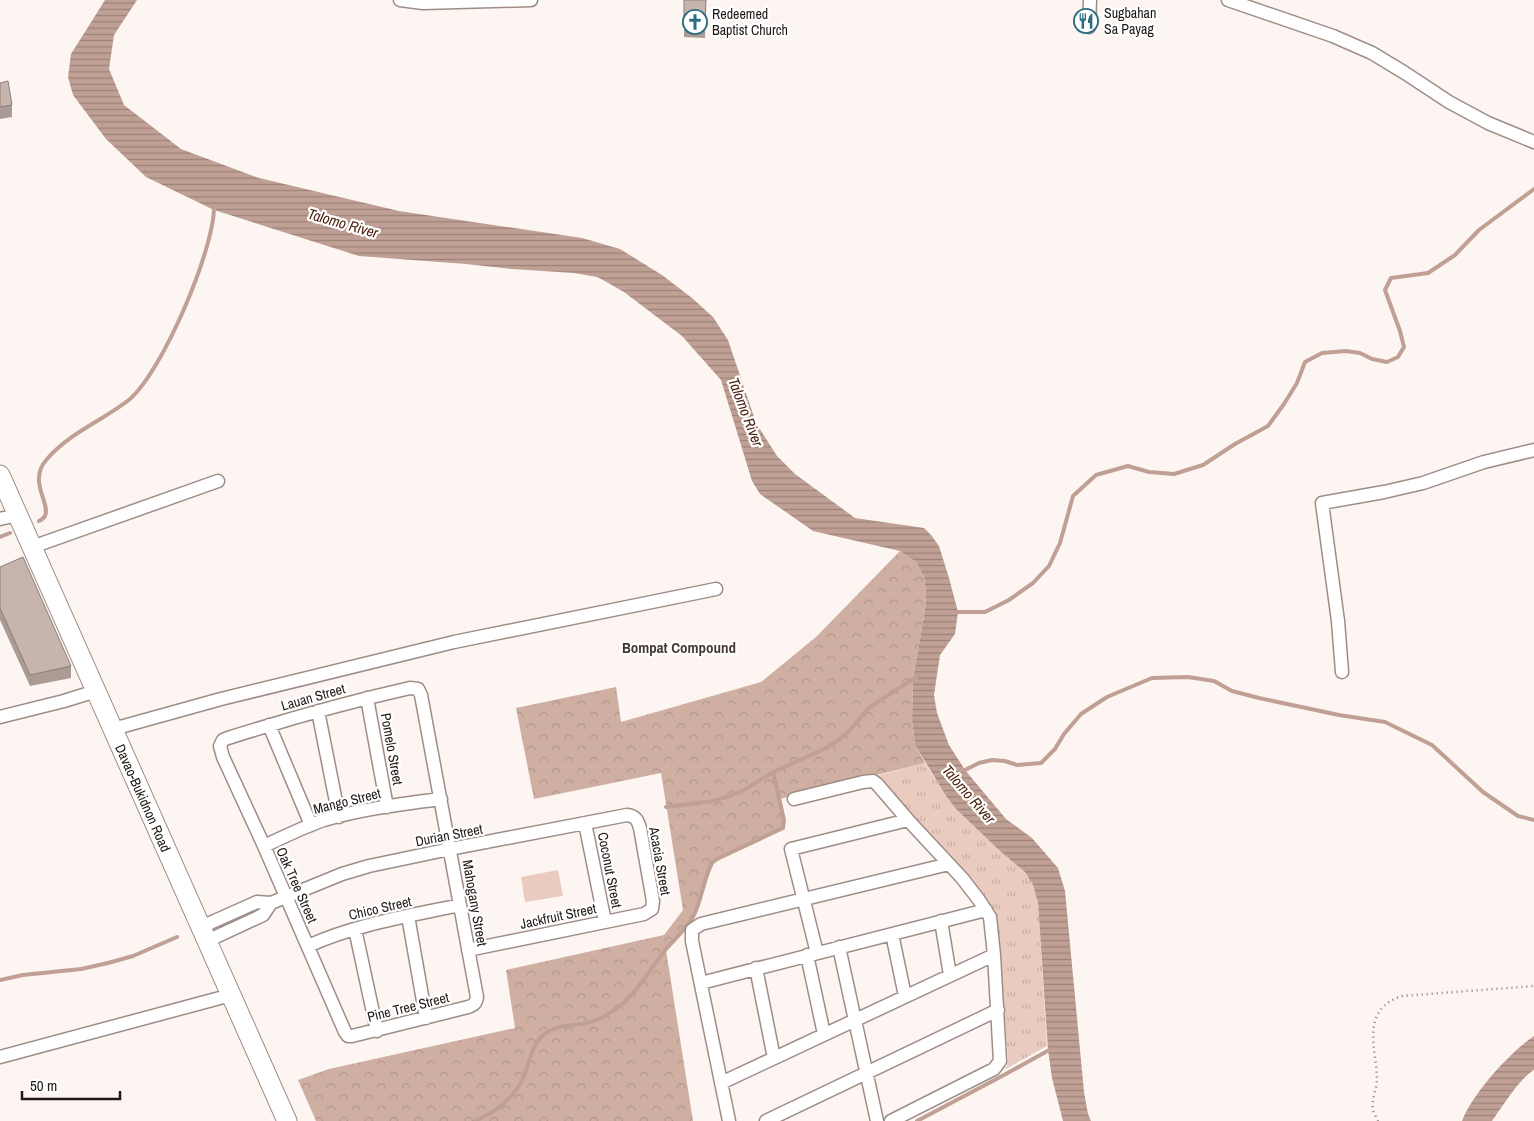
<svg xmlns="http://www.w3.org/2000/svg" width="1534" height="1121" font-family="'Archivo Narrow',sans-serif">
<defs>
<pattern id="grass-tufts" width="24" height="20" patternUnits="userSpaceOnUse" patternTransform="scale(1.25)"><rect width="24" height="20" fill="#eacbbf"/><path d="M3 7l-1-3M5 7V3M7 7l1-3M15 17l-1-3M17 17v-4M19 17l1-3" fill="none" stroke="#c8aea3"/></pattern>
<pattern id="forest-crowns" width="20" height="18" patternUnits="userSpaceOnUse" patternTransform="scale(1.25)"><rect width="20" height="18" fill="#d0afa3"/><path d="M2 6a3 3 0 1 1 6 0M12 15a3 3 0 1 1 6 0" fill="none" stroke="#b2968c"/></pattern>
<pattern id="water-rules" width="6" height="5" patternUnits="userSpaceOnUse" patternTransform="scale(1.25)"><rect width="6" height="5" fill="#c0a094"/><path d="M0 2.5h6" fill="none" stroke="#9b8278"/></pattern>
</defs>
<rect width="100%" height="100%" fill="#fdf5f2"/>
<path fill="url(#grass-tufts)" d="M925,763L946,796L956,809L1001,852L1025,872L1033,885L1038,903L1047,1046L1004,1070L1007,1066L1008,1059L997,917L988,901L876,776Z"/>
<path fill="url(#forest-crowns)" d="M900,551L916,562L924,577L926,593L925,610L913,679L912,720L915,745L925,763L780,799L784,820L783,828L717,859L712,863L693,917L681,934L666,950L693,1121H316L298,1080L329,1069L515,1028L506,970L664,935L683,910L661,773L534,799L516,708L616,687L621,722L761,682L816,637Z"/>
<path fill="#eacbbf" d="M558,870L563,896L525,902L521,877Z"/>
<path fill="url(#water-rules)" d="M105,0H137L114,35L109,69L124,105L181,149L259,178L399,211L582,238L620,249L662,275L692,298L713,317L728,340L756,423L777,456L795,474L855,518L924,528L931,535L939,546L949,578L958,612L955,634L940,655L934,695L937,713L949,745L965,770L1006,819L1032,838L1058,868L1065,891L1084,1092L1088,1114L1091,1121H1063L1052,1078L1048,1050L1038,903L1033,885L1025,872L1001,852L956,809L946,796L915,745L912,720L913,679L925,610L926,593L924,577L916,562L900,551L813,531L760,494L752,481L721,380L682,336L624,292L603,280L597,277L574,273L512,269L466,264L359,256L214,210L146,177L106,139L73,95L68,77L71,54Z
M1534,1036V1070C1520,1078 1502,1107 1492,1121H1462C1473,1093 1509,1053 1534,1036Z"/>
<g fill="none" stroke-linecap="round" stroke-linejoin="round">
<path stroke="#c0a094" stroke-width="4" d="M39,521C41,520 44,518 45,516C51,503 27,481 47,459C69,433 104,420 130,399C163,370 214,250 214,207
M0,537L10,533
M955,612H985L1009,600L1033,583L1049,566L1060,543L1073,496L1096,475L1128,466L1149,472L1174,474L1203,465L1235,444L1268,426L1284,404L1297,383L1305,362L1322,353L1346,351L1360,353L1372,359L1387,362L1398,357L1404,347L1400,331L1385,290L1391,278L1428,273L1455,255L1479,230L1534,189
M961,770H965L979,763L992,760L1005,761L1017,765L1041,763L1055,749L1064,734L1081,714L1107,697L1152,678L1188,677L1214,681L1232,691L1259,698L1339,715L1385,722L1432,745L1483,792L1518,816L1534,820
M666,807L713,801L730,796L744,790L773,772L822,750L836,742L848,732L870,707L916,677
M0,980L23,975L81,969L108,963L133,956L177,937
M475,1121C496,1112 515,1097 524,1076C530,1062 531,1046 543,1035C557,1023 578,1027 594,1021C600,1019 606,1016 611,1012C635,998 649,970 666,949C675,939 686,929 693,917C702,900 703,880 712,863L717,859L783,828L784,820L773,772
M917,1121L1004,1075L1051,1049"/>
<defs>
<path id="minor" d="M400,0L423,3L531,0
M1228,0L1333,36L1372,53L1405,73L1449,102L1488,123L1534,142
M1089,27L1090,0
M0,519L18,515
M32,547L218,481
M1342,672L1338,621L1322,503L1384,492L1423,483L1484,462L1534,450
M410,688L418,689L421,695L477,997C476,1003 474,1005 468,1007L352,1036H348L345,1032L264,846L223,757L220,746L223,740L228,738C288,719 348,702 410,688Z
M367,698L387,807
M318,711L339,817
M0,717L64,701L96,691
M269,725L311,825
M113,729L221,699L454,642L716,589
M794,799L863,782L873,781L877,784L908,820L962,878L979,900L990,917L994,955L1000,1061L994,1069L891,1121
M585,823L605,922
M264,846C284,837 303,827 324,820C362,809 402,804 441,799
M408,916L426,1018
M941,921L950,975
M201,927L257,902L271,903L342,874L369,866L450,849L627,815C636,816 638,821 640,828L653,901L652,909L644,914L468,950
M355,929L377,1031
M892,934L905,996
M207,941L263,915L271,903
M308,946C356,924 409,916 460,905
M839,947L877,1121
M817,953L791,849L908,820
M807,955L824,1034
M756,968L774,1058
M701,983L986,910
M0,1057L231,995
M721,1083L994,955
M729,1121L692,941V930L701,924L949,864
M766,1121L998,1010"/>
<path id="highway" d="M0,475L287,1121"/>
</defs>
<use href="#minor" stroke="#9e8d86" stroke-width="15"/>
<use href="#highway" stroke="#9e8d86" stroke-width="21"/>
<path stroke="#847d7a" stroke-width="2.5" stroke-dasharray="1 4" stroke-linecap="butt" d="M1378,1121C1377,1118 1374,1114 1373,1110C1371,1100 1377,1089 1377,1079C1376,1046 1360,1010 1402,996L1534,986"/>
<use href="#minor" stroke="#fff" stroke-width="12"/>
<use href="#highway" stroke="#fff" stroke-width="19"/>
</g>
<path fill="#aa9b95" d="M706,0L705,38L684,37V22Z
M0,83L12,105V117L0,119Z
M0,567L71,666V678L30,686L0,620Z"/>
<path fill="#c6b4ad" stroke="#8b7e79" d="M684,0H706L705,22H684Z
M8,81L12,105L0,107V83Z
M23,557L71,666L30,675L0,608V567Z"/>
<defs>
<symbol id="restaurant-ring" viewBox="-11 -11 22 22"><circle r="9.5" fill="#fff" stroke="#2d6d81" stroke-width="1.5"/><path d="M-5-6h1v4h1v-4h1v4h1v-4h1v5L-1.5 .5V6h-2V.5L-5-1ZM5-6V6H3V1.5H1.5Q1.5-4 5-6Z" fill="#2d6d81"/></symbol>
<symbol id="church-ring" viewBox="-11 -11 22 22"><circle r="9.5" fill="#fff" stroke="#2d6d81" stroke-width="1.5"/><path d="M-1.2-6h2.4v3.5h3.3v2.4h-3.3V6h-2.4V-.1h-3.3v-2.4h3.3Z" fill="#2d6d81"/></symbol>
</defs>
<g fill-rule="evenodd">
<use href="#restaurant-ring" x="1072" y="7" width="28" height="28"/>
<use href="#church-ring" x="681" y="8" width="28" height="28"/>
</g>
<g text-anchor="middle" dominant-baseline="central" stroke-width="4.5" stroke-linejoin="round" paint-order="stroke">
<g font-size="14" fill="#1f1916" stroke="#fff" text-anchor="start">
<text x="1104" y="13">Sugbahan<tspan x="1104" dy="16">Sa Payag</tspan></text>
<text x="712" y="14">Redeemed<tspan x="712" dy="16">Baptist Church</tspan></text>
</g>
<g font-size="14" fill="#1f1916" stroke="#fff">
<text transform="translate(313 697) rotate(-16)">Lauan Street</text>
<text transform="translate(392 749) rotate(80)">Pomelo Street</text>
<text transform="translate(143 798) rotate(66)">Davao-Bukidnon Road</text>
<text transform="translate(347 801) rotate(-14)">Mango Street</text>
<text transform="translate(449 835) rotate(-11)">Durian Street</text>
<text transform="translate(660 861) rotate(80)">Acacia Street</text>
<text transform="translate(610 870) rotate(79)">Coconut Street</text>
<text transform="translate(297 885) rotate(66)">Oak Tree Street</text>
<text transform="translate(475 903) rotate(80)">Mahogany Street</text>
<text transform="translate(380 908) rotate(-13)">Chico Street</text>
<text transform="translate(558 916) rotate(-12)">Jackfruit Street</text>
<text transform="translate(408 1007) rotate(-14)">Pine Tree Street</text>
</g>
<g font-size="15" font-style="italic" fill="#4e220f" stroke="#fff">
<text transform="translate(343 223) rotate(16)">Talomo River</text>
<text transform="translate(746 412) rotate(69)">Talomo River</text>
<text transform="translate(969 794) rotate(49)">Talomo River</text>
</g>
<g font-size="15" font-weight="bold" fill="#463732" stroke="#fff">
<text x="679" y="647">Bompat Compound</text>
</g>
</g>
<path d="M22 1091v8h98v-8" fill="none" stroke="#1f1916" stroke-width="2.5"/>
<text x="30" y="1091" font-size="15" fill="#1f1916" stroke="#ffffff" stroke-width="4" paint-order="stroke">50 m</text>
</svg>
